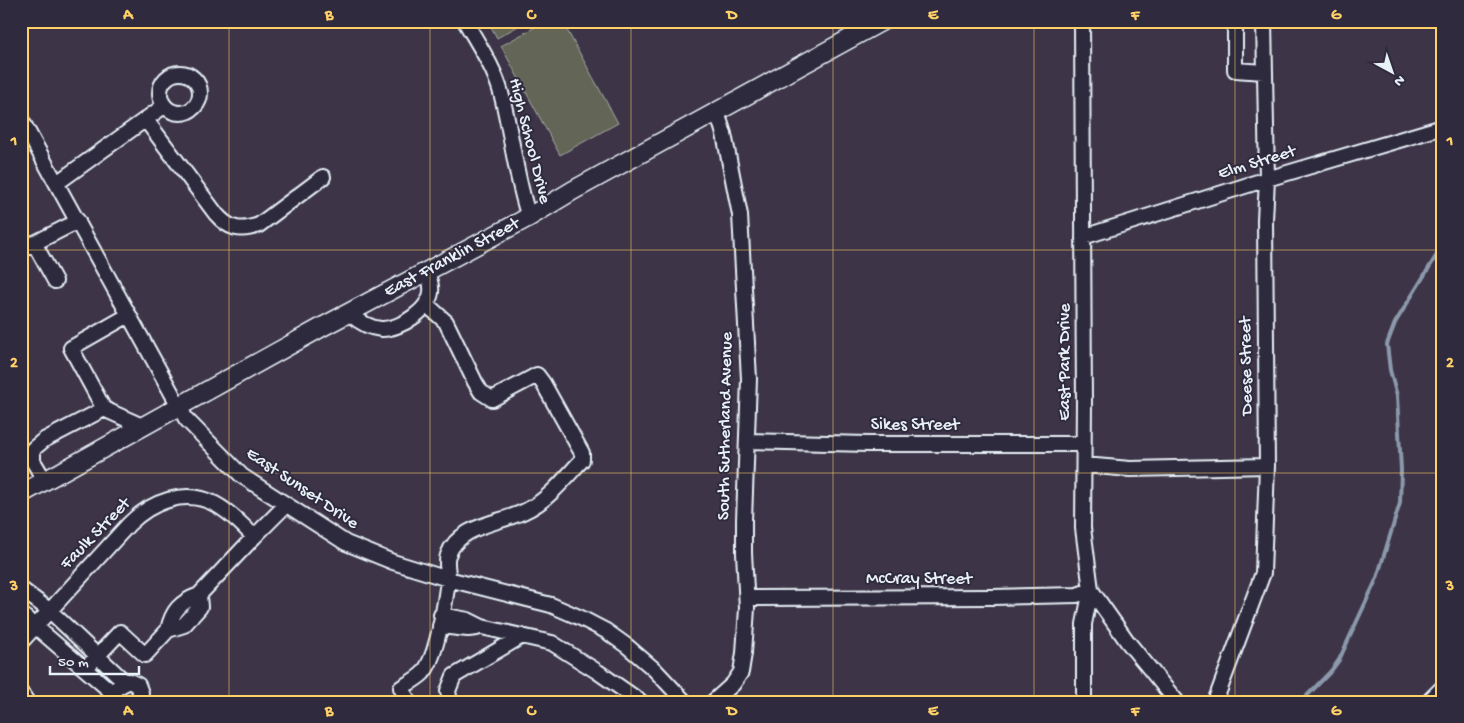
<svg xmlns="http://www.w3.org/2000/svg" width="1464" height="723" font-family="'Gochi Hand',sans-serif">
<rect width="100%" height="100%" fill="#3d3547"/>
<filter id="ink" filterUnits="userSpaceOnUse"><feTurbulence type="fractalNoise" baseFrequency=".02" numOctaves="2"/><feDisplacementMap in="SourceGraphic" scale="10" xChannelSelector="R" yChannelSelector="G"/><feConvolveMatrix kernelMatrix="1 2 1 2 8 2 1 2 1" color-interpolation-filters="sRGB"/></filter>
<g filter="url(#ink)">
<path fill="#646556" stroke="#a6aba7" d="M488,21H527L497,38Z
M546,21H562L618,123L560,155L501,46Z"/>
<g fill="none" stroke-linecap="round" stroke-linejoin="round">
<path stroke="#8c99ac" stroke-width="4" d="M1437,21L1443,57
M1301,702L1331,671L1339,660L1377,578L1400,503L1401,470L1397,396L1390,370L1387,344L1395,323L1443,245"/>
<defs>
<path id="minor" d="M465,21C478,44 494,67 501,93C512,134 515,176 529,217
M1082,21L1084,403L1083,528L1091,590L1084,624V702
M1235,21V70L1264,72
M160 93a20 20 0 1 1 40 0a20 20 0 1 1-40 0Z
M21,119L186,419L242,476L346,543L393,562L448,579L551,605L581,618L606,631L627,646L655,670L685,702
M146,120L216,214C229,229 240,232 259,225L323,177
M57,183L164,106
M1083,237L1267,179L1443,127
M34,243L55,281
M21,250L78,221
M349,313C358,321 368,328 381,329C400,330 434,308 431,287C431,282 428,277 427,272
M104,409L144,427
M747,441L868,444H1084
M1084,465L1130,469L1267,466
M45,481L33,461V449L44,440L104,409L71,348L129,315
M21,589L49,610L125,682
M747,598L993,597L1077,595L1091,590L1127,641L1177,702
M21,614L114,694
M441,615L468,620L482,627L552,643L598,672L641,702
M440,626L468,629L477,628
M168,630C172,611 180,602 199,595L254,537
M21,642L129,524C151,502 185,488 215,504C230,512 242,524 254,537L286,505
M85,669L120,632L145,655L168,630L184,625L200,607L199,595
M118,687L129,681L138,685L141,693L135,702
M21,693L27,702
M409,702L401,688C409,683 417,679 423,673C437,657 445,603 448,581C449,573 445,562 448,555C460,523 503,524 529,509C550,498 566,477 582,460V453L543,383L537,375L492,399L481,392L475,382L446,322L426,304
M450,702L448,691L454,676L522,636
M713,702L733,684L741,672L744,653L747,608L744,553V520L749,379L740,215L724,134L717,112
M1215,702L1263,573L1267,466L1265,220L1267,179L1264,21
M1428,702L1443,687"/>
<path id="major" d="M21,494L324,326L529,217L572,191L882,21"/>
</defs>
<use href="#minor" stroke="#e8f1f8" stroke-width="18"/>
<use href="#major" stroke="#e8f1f8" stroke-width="21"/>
<use href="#minor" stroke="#2f2a3d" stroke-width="14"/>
<use href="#major" stroke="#2f2a3d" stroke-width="18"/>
</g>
</g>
<path fill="none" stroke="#ffd166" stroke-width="1" stroke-opacity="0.55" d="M229,21V702M430,21V702M631,21V702M833,21V702M1034,21V702M1235,21V702M21,250H1443M21,473H1443"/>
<g text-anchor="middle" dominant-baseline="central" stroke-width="4" stroke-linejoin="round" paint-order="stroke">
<g font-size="18" fill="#e8f1f8" stroke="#2f2a3d">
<text transform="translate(529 141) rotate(76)">High School Drive</text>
<text transform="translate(1257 163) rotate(-17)">Elm Street</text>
<text transform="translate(452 258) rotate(-28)">East Franklin Street</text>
<text transform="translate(1065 362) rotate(-90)">East Park Drive</text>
<text transform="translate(1247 366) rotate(-91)">Deese Street</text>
<text x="915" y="425">Sikes Street</text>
<text transform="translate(726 426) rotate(-89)">South Sutherland Avenue</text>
<text transform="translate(302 489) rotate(34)">East Sunset Drive</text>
<text transform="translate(96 534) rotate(-46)">Faulk Street</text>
<text x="919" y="579">McCray Street</text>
</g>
</g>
<rect width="1464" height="723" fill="none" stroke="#2f2a3d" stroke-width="55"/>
<g transform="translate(1392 72) rotate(140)" stroke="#2f2a3d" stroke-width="4" paint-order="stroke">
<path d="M0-4L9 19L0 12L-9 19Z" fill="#e8f1f8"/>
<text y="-8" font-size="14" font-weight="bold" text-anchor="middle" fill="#e8f1f8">N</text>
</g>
<path d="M50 666v8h89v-8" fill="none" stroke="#e8f1f8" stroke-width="2.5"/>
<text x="58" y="666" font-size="15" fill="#e8f1f8" stroke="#2f2a3d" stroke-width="4" paint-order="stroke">50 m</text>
<rect x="28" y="28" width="1408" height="668" fill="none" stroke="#ffd166" stroke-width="2"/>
<g font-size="16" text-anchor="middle" font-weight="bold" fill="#ffd166">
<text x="128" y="19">A</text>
<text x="329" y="19">B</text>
<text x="531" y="19">C</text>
<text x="732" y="19">D</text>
<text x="933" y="19">E</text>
<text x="1135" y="19">F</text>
<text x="1336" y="19">G</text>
<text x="14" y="145">1</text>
<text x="1450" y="145">1</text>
<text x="14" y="367">2</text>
<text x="1450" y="367">2</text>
<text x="14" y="590">3</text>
<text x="1450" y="590">3</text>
<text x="128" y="715">A</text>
<text x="329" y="715">B</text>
<text x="531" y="715">C</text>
<text x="732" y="715">D</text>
<text x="933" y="715">E</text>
<text x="1135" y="715">F</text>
<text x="1336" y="715">G</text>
</g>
</svg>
